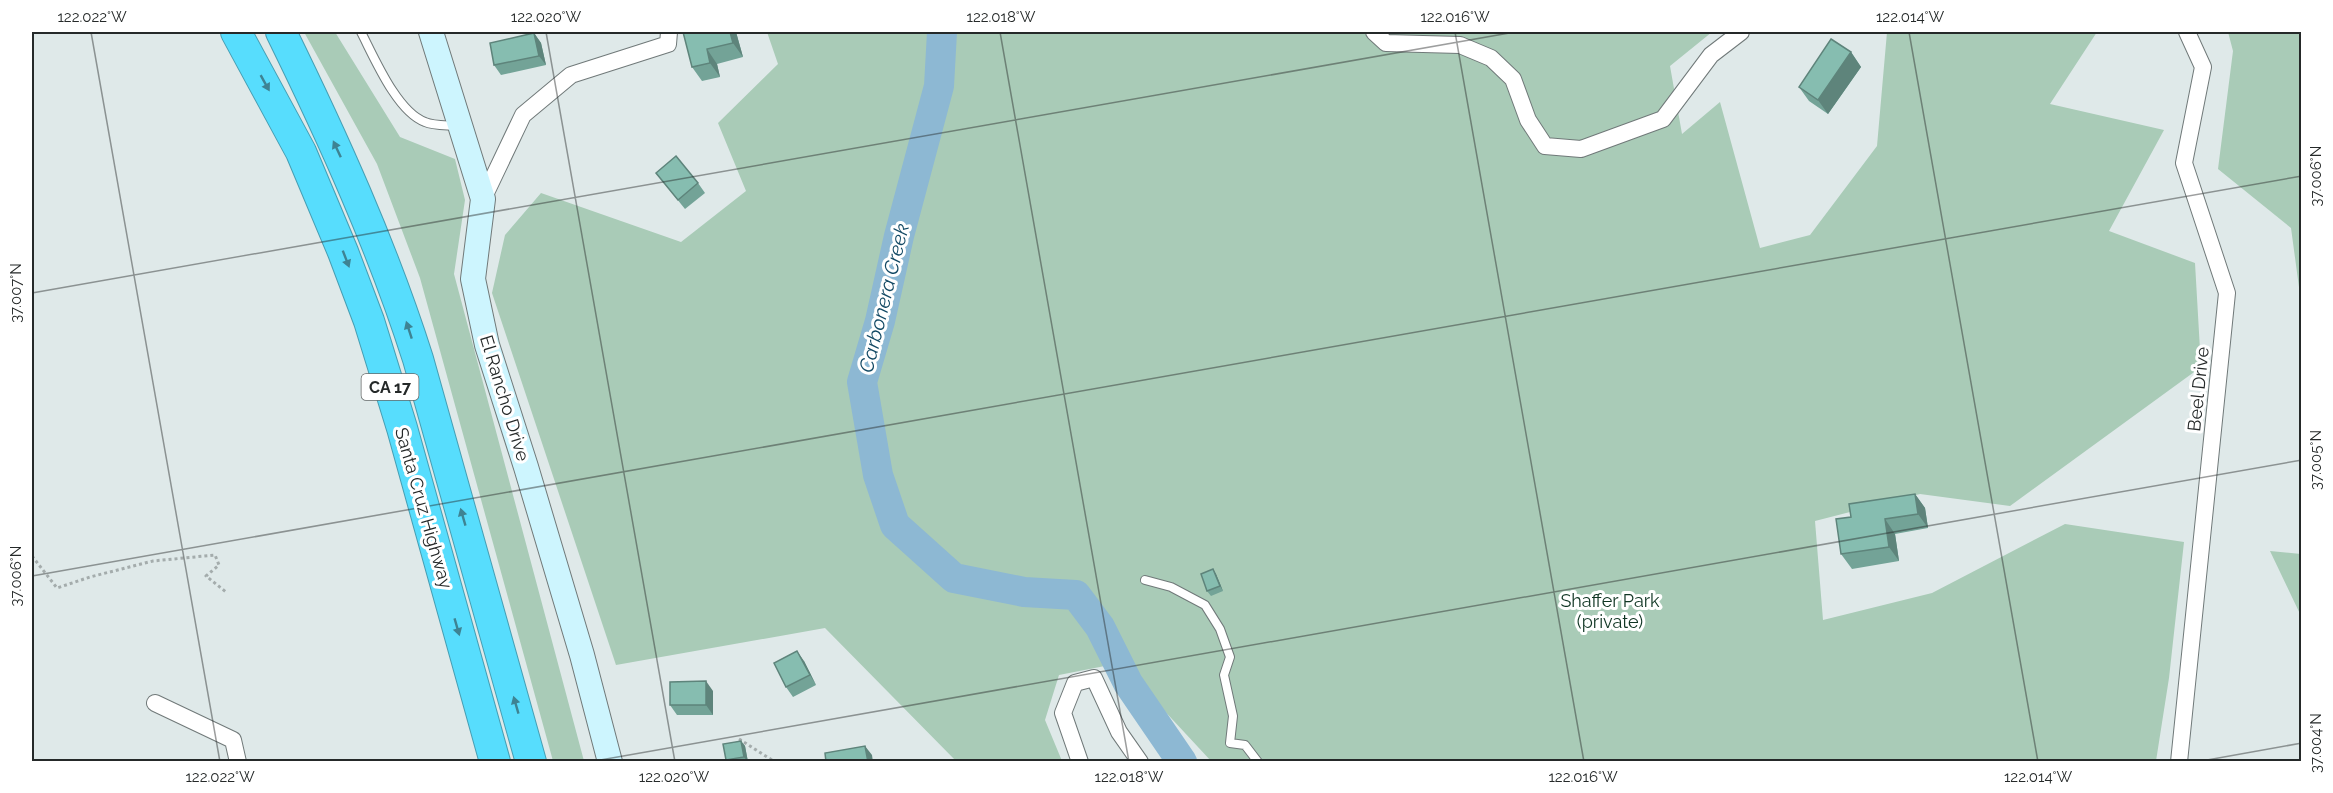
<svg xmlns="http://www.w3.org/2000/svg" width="2333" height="793" font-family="Raleway,sans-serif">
<rect width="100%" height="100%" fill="#dfe9e9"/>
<path fill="#a9cbb7" d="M304,32H335L400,137L455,159L465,200L454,274L584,761H553L420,278L377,164Z
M767,32H1712L1670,66L1682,134L1720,102L1760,248L1810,235L1877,146L1887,32H2097L2050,104L2164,130L2109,231L2195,263L2201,367L2010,506L1920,494L1815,521L1823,620L1932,593L2065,524L2184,542L2169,678L2156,761H1211L1120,663L1059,675L1045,720L1062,761H956L825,628L616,665L492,293L505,235L541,193L681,242L746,191L718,123L778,64Z
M2228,32H2301V302L2291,228L2218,169L2233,51Z
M2270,551L2301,554V616Z"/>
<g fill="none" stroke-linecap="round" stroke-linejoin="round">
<path stroke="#8db8d3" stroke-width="30" d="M942,32L939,86L899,236L880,321L862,382L878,475L895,525L954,578L1024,592L1076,595L1100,627L1128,683L1182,762"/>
<defs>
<path id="lane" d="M361,32C374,57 397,112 425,122C434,126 447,125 457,126
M1145,580L1171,587L1205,605L1220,629L1230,657L1224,675L1233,716L1230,743L1245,745L1258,762"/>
<path id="street" d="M1374,32L1386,43L1460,45L1491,58L1513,79L1528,120L1545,146L1581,149L1663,119L1711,55L1741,32
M483,199L523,115L571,75L668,44L669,32
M155,703L233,740L238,762
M1080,762L1063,713L1075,683L1094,678L1119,732L1140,762
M2179,762L2227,293L2184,163L2203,67L2187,32"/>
<path id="secondary" d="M431,32L483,199L473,279L487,345L526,467L582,655L610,762"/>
<path id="highway" d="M236,32L301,152L343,252L369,321L402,428L495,762
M281,32C333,138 382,246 418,359L531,762"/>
</defs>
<use href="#lane" stroke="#707979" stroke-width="10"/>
<use href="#street" stroke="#707979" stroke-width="18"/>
<use href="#secondary" stroke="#707979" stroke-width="26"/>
<use href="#highway" stroke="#469eb3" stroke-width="32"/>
<path stroke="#a4acac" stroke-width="3" stroke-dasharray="3 3" stroke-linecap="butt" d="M32,556L57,588L90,577L153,561L215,555L219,565L206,576L226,592
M739,739L775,762"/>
<use href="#lane" stroke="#fff" stroke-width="8"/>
<use href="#street" stroke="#fff" stroke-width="16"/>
<use href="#secondary" stroke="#cdf5fe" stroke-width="24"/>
<use href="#highway" stroke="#57ddfd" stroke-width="30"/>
</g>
<path fill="#73a397" d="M683,32H736L743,57L717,64L720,77L702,81L692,67Z
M534,33L541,43L546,65L501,75L494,65Z
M1851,52L1861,67L1828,114L1809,101L1799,87Z
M656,173L698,183L705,193L685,209Z
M1915,494L1925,508L1928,528L1895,534L1899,561L1852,569L1841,554L1851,517Z
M1213,569L1216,574L1223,591L1211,596L1207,591Z
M804,661L816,685L793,697L786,687Z
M713,691V715H677L670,705Z
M741,741L745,746L748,762H727L726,760Z"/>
<path fill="#5e847b" d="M730,32H736L743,57L733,43Z
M534,33L541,43L546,65L539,56Z
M707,49L717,64L720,77L710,63Z
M1851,52L1861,67L1828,114L1818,100Z
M1915,494L1925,508L1928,528L1918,514Z
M1885,519L1895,534L1899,561L1889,547Z
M1213,569L1216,574L1223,591L1220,586Z
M797,651L804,661L816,685L810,675Z
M706,681L713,691V715L706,705Z
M741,741L745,746L748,762L744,757Z
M865,746L872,755L873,762H868Z"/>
<path fill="#86bdb0" stroke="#5e847b" stroke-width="1.5" d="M683,32H730L733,43L707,49L710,63L692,67Z
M534,33L539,56L494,65L490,43Z
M1831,39L1851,52L1818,100L1799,87Z
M676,156L698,183L678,200L656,173Z
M1915,494L1918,514L1885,519L1889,547L1841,554L1836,519L1851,517L1849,504Z
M1213,569L1220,586L1207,591L1201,574Z
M797,651L810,675L786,687L774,663Z
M706,681V705H670V682Z
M741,741L744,757L726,760L723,744Z
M865,746L868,762H826L825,753Z"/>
<defs><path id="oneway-solid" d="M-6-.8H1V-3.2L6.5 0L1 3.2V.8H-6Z" transform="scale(1.5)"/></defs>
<g fill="#3e8393">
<use href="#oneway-solid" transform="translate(265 83) rotate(61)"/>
<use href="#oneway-solid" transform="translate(337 149) rotate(-115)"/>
<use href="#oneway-solid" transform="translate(346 259) rotate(69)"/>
<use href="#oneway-solid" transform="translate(409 330) rotate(-108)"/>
<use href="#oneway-solid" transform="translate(463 517) rotate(-106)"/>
<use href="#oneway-solid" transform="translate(457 627) rotate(74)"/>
<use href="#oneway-solid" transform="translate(516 705) rotate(-106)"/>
</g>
<path fill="none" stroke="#252929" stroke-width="1.5" stroke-opacity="0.45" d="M91,32L220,762M546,32L675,762M1000,32L1129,762M1455,32L1584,762M1909,32L2038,762M32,293L1515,32M32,576L2302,176M589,762L2302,460M2196,762L2302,743"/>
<g text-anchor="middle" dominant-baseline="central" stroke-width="6" stroke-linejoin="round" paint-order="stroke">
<rect fill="#fff" stroke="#666969" stroke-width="1.5" x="361.5" y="374" width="57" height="26" rx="4.5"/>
<g font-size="16" font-weight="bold" fill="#252929">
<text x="390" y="387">CA 17</text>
</g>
<g font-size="18" fill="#252929" stroke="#fff">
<text transform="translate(2198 389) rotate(-84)">Beel Drive</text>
<text transform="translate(505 398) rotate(73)">El Rancho Drive</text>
<text transform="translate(424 508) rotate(74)">Santa Cruz Highway</text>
</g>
<g font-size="18" fill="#0f3523" stroke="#fff">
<text x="1610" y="600">Shaffer Park<tspan x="1610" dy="21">(private)</tspan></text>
</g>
<g font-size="20" font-style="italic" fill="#124964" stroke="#fff">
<text transform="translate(884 298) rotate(-76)">Carbonera Creek</text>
</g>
</g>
<rect width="2333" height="793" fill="none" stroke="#ffffff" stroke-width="66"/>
<rect x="33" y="33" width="2267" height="727" fill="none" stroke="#252929" stroke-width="2"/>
<g font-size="15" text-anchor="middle" fill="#252929">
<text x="92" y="22">122.022°W</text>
<text x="546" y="22">122.020°W</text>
<text x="1001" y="22">122.018°W</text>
<text x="1455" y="22">122.016°W</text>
<text x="1910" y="22">122.014°W</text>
<text transform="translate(2316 176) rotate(-90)" y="5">37.006°N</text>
<text transform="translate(16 293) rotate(-90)" y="5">37.007°N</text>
<text transform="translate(2316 460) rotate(-90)" y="5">37.005°N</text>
<text transform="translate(16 576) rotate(-90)" y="5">37.006°N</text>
<text transform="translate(2316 743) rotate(-90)" y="5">37.004°N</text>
<text x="220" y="782">122.022°W</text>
<text x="674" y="782">122.020°W</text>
<text x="1129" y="782">122.018°W</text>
<text x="1583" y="782">122.016°W</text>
<text x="2038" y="782">122.014°W</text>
</g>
</svg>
